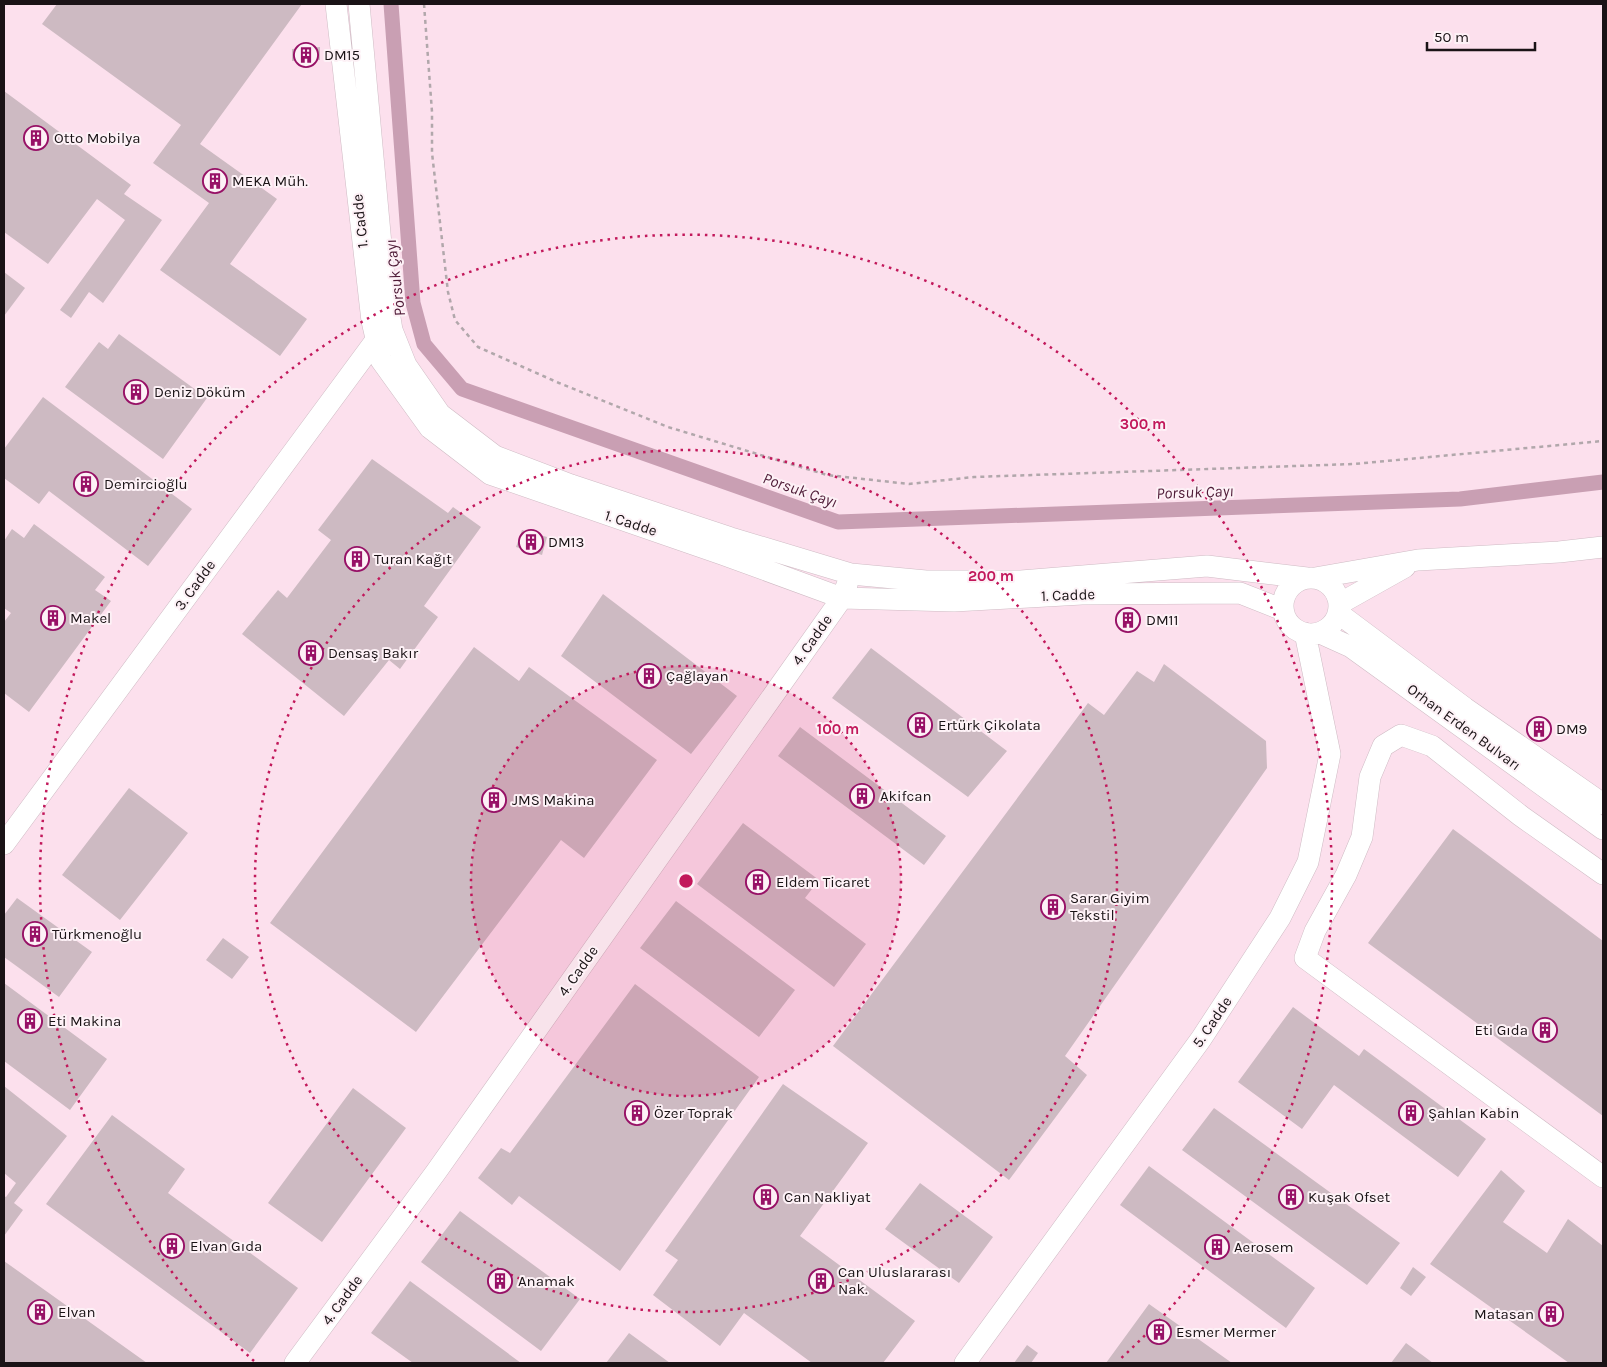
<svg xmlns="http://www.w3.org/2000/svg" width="1607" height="1367" font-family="Karla,sans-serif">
<rect width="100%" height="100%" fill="#fdf1f6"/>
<path fill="#fce0ed" d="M4,4H1603V1363H4Z"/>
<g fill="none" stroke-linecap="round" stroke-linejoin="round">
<path stroke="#c99fb3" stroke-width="15" d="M391,4L413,303L424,344L462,389L838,522L1460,499L1603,482"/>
</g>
<path fill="#cdbac2" d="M57,4H302L200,144L277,199L230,264L307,319L280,356L160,270L209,203L153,163L181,125L42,24Z
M320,47V60L292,61V49Z
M4,91L131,185L124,194L162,220L103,303L89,292L71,318L60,310L125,220L97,199L48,264L4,232Z
M4,272L25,288L4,316Z
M119,334L207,398L163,459L65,387L99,342L108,349Z
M43,397L192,509L148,566L49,491L39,504L4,478V449Z
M372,459L448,513L453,507L481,527L424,606L438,617L400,669L389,660L344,716L242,634L278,590L287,598L331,540L318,530Z
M34,524L105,577L95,590L111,601L29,712L4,693V622L11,613L4,608V541L12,529L24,538Z
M522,530L547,537L542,555L516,547Z
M603,594L737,696L691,754L561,656Z
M1122,609H1134V630L1123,631Z
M474,647L519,681L529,667L657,760L584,858L561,840L416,1032L270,923Z
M871,648L1007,751L968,797L832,698Z
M1164,664L1266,741L1267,768L1065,1056L1087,1075L1009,1180L833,1046L1088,703L1104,715L1137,671L1154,682Z
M1537,719L1552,728L1542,741L1527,731Z
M800,727L946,836L924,865L778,756Z
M129,788L188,833L120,920L62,875Z
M743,823L819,880L805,898L866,944L834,987L697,884Z
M1453,829L1603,941V1116L1368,943Z
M17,898L92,952L59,997L4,957V915Z
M676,901L795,990L759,1037L640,948Z
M223,938L249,957L232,979L206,960Z
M4,983L107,1059L70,1110L4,1061Z
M635,984L759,1077L620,1271L519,1196L512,1205L478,1178L501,1148L510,1153Z
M1293,1007L1359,1056L1364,1049L1486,1139L1458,1177L1334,1085L1302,1129L1238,1082Z
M783,1084L868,1143L800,1236L915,1321L883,1363H812L744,1313L720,1346L653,1295L678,1260L665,1251Z
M4,1086L67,1136L14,1203L23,1210L4,1236V1196L6,1197L16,1183L4,1173Z
M353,1088L406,1128L322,1242L268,1203Z
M1214,1108L1400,1243L1367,1285L1182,1150Z
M112,1115L185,1169L168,1193L298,1288L250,1353L46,1204Z
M1149,1166L1315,1288L1286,1328L1120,1205Z
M1501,1170L1525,1191L1503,1222L1547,1253L1568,1219L1603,1246V1363H1569L1430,1264Z
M920,1183L993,1237L959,1283L885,1229Z
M460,1211L580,1299L541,1351L421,1262Z
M4,1261L147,1363H4Z
M1413,1267L1426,1277L1411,1296L1400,1288Z
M410,1281L521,1363H413L371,1333Z
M1149,1304L1232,1363H1106Z
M629,1333L670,1363H606Z
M1406,1343L1433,1363H1391Z
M1027,1345L1038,1353L1031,1363H1014Z"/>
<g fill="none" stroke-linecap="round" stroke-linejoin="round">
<defs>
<path id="minor" d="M336,4L372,321L381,360L430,428L490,474L722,554L842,598L954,601L1082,594L1240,593L1283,610
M359,4L385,288L392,330L406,365L440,414L495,456L571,485L731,538L851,574L926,581H1021L1207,566L1307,578
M1283 606a28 28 0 1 1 56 0a28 28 0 1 1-56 0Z
M1315,578L1418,560L1559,552L1603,547
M1339,604L1405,567
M1338,613L1465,708L1603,804
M1320,633L1351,647L1603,829
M4,844L376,340L385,335
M1603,874L1521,816L1432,746L1401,735L1383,746L1370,777L1362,837L1346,875L1315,931L1305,958L1603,1177
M295,1363L436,1172L842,598L847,585
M965,1363L1201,1039L1280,918L1308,862L1330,754L1305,633"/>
</defs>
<use href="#minor" stroke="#cfbbc4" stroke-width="22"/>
<path stroke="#b1a7ab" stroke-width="2.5" stroke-dasharray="4 4" stroke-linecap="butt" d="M424,4L432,112V153L448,292L455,320L478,347L559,383L668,427L827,475L909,484L974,477L1354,464L1603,441"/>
<use href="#minor" stroke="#fff" stroke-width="21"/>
</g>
<circle cx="686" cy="881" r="215" fill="#c2185b" fill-opacity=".12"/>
<g fill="none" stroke="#c2185b" stroke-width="2.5" stroke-dasharray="2.5 5">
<circle cx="686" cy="881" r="215"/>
<circle cx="686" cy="881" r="431"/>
<path d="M254 1361A646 646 0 1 1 1118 1361"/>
</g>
<defs>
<symbol id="building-ring" viewBox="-11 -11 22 22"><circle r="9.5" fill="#fdf1f6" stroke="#971166" stroke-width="1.5"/><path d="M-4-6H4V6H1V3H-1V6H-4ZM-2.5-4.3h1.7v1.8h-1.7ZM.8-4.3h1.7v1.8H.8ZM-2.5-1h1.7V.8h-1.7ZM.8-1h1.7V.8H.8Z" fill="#971166"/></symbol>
</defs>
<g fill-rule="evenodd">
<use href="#building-ring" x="292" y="41" width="28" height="28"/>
<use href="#building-ring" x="22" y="124" width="28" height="28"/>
<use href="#building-ring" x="201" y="167" width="28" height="28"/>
<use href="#building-ring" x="122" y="378" width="28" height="28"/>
<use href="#building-ring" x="72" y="470" width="28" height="28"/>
<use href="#building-ring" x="517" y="528" width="28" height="28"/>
<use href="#building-ring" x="343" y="545" width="28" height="28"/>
<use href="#building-ring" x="39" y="604" width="28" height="28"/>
<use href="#building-ring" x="1114" y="606" width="28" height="28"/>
<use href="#building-ring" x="297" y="639" width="28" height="28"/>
<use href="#building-ring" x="635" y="662" width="28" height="28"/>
<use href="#building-ring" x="906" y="711" width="28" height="28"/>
<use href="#building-ring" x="1525" y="715" width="28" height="28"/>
<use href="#building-ring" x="848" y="782" width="28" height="28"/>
<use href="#building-ring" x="480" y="786" width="28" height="28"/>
<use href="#building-ring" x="744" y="868" width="28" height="28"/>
<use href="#building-ring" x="1039" y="893" width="28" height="28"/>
<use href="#building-ring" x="21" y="920" width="28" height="28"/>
<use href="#building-ring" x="16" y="1007" width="28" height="28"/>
<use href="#building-ring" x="1531" y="1016" width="28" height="28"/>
<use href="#building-ring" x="623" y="1099" width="28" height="28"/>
<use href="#building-ring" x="1397" y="1099" width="28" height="28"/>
<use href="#building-ring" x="752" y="1183" width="28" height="28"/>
<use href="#building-ring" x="1277" y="1183" width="28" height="28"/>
<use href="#building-ring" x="158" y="1232" width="28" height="28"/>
<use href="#building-ring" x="1203" y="1233" width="28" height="28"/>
<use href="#building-ring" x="486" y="1267" width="28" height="28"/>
<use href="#building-ring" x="807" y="1267" width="28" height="28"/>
<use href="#building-ring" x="26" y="1298" width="28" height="28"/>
<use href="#building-ring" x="1537" y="1300" width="28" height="28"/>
<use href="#building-ring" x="1145" y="1318" width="28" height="28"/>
</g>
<g text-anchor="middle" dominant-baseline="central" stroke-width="4" stroke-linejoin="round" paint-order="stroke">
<g font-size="15" fill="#1a1316" stroke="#fdf1f6" text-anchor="start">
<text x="324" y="55">DM15</text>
<text x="54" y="138">Otto Mobilya</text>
<text x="232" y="181">MEKA Müh.</text>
<text x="154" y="392">Deniz Döküm</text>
<text x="104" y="484">Demircioğlu</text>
<text x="548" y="542">DM13</text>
<text x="374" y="559">Turan Kağıt</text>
<text x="70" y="618">Makel</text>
<text x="1146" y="620">DM11</text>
<text x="328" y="653">Densaş Bakır</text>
<text x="666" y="676">Çağlayan</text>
<text x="938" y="725">Ertürk Çikolata</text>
<text x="1556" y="729">DM9</text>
<text x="880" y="796">Akifcan</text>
<text x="512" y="800">JMS Makina</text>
<text x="776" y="882">Eldem Ticaret</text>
<text x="1070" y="898">Sarar Giyim<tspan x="1070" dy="17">Tekstil</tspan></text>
<text x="52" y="934">Türkmenoğlu</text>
<text x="48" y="1021">Eti Makina</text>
<text x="1528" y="1030" text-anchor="end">Eti Gıda</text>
<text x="654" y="1113">Özer Toprak</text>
<text x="1428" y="1113">Şahlan Kabin</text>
<text x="784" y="1197">Can Nakliyat</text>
<text x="1308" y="1197">Kuşak Ofset</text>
<text x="190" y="1246">Elvan Gıda</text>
<text x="1234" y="1247">Aerosem</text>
<text x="838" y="1272">Can Uluslararası<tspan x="838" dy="17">Nak.</tspan></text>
<text x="518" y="1281">Anamak</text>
<text x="58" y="1312">Elvan</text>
<text x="1534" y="1314" text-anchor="end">Matasan</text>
<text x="1176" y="1332">Esmer Mermer</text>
</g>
<g font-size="15" fill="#1a1316" stroke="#fdf1f6">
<text transform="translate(360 221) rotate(-96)">1. Cadde</text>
<text transform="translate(631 523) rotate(18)">1. Cadde</text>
<text transform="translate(195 585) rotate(-54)">3. Cadde</text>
<text transform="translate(1068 595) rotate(-2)">1. Cadde</text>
<text transform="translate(812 640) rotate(-55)">4. Cadde</text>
<text transform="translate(1464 727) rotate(36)">Orhan Erden Bulvarı</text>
<text transform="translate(578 971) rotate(-55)">4. Cadde</text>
<text transform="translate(1212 1022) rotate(-56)">5. Cadde</text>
<text transform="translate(342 1300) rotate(-54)">4. Cadde</text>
</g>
<g font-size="16" font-style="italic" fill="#4f1b37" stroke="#fdf1f6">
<text transform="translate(395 278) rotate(-97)">Porsuk Çayı</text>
<text transform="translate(800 490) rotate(19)">Porsuk Çayı</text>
<text transform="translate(1195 492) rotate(-2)">Porsuk Çayı</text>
</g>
</g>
<circle cx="686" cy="881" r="8" fill="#c2185b" stroke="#fdf1f6" stroke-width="2.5"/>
<g font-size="15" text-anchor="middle" font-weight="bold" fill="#c2185b" stroke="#fdf1f6" stroke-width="4" stroke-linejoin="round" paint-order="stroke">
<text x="1143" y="429">300 m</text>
<text x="991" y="581">200 m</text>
<text x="838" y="734">100 m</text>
</g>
<rect width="1607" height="1367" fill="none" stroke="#1a1316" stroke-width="10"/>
<path d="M1427 42v8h108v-8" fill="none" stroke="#1a1316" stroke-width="2.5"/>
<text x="1434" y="42" font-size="15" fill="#1a1316" stroke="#fdf1f6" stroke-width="4" paint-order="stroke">50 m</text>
</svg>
